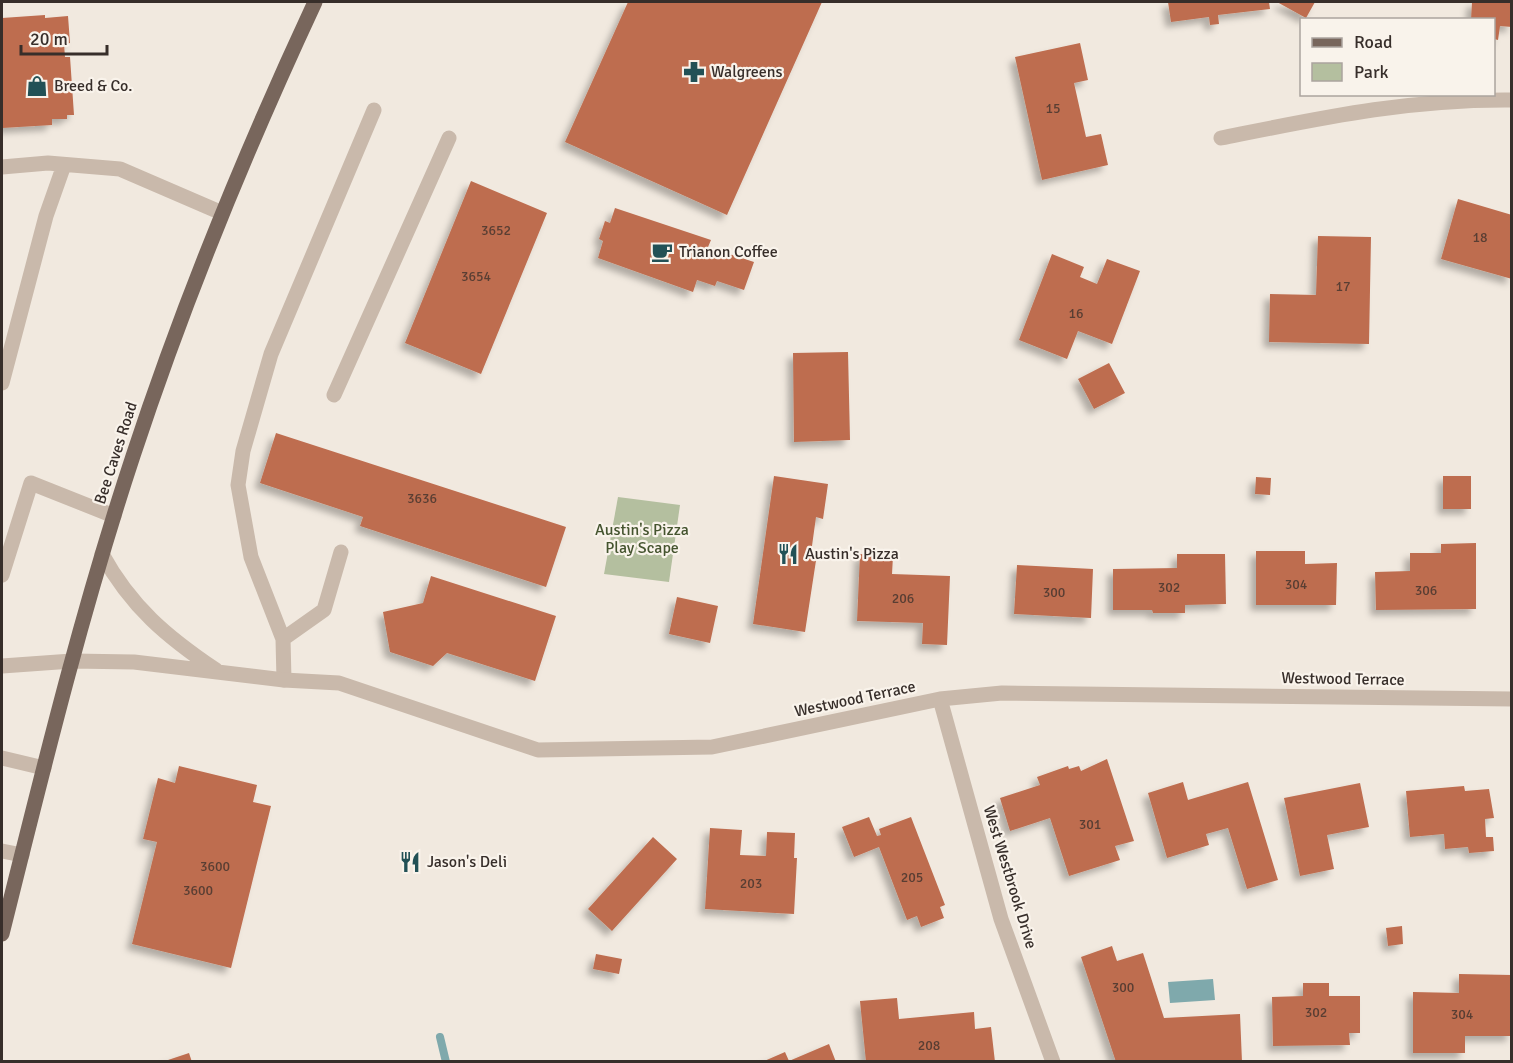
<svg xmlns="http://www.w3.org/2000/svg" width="1513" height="1063" font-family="Signika,sans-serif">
<defs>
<filter id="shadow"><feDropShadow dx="-5.5" dy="5.5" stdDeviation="3" flood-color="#0004"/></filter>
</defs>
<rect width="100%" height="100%" fill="#f1e9df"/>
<path fill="#b4bf9f" d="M618,497L680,505L669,582L604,574Z"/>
<path fill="#7fa9ac" d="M1213,979L1215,1000L1170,1003L1168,982Z"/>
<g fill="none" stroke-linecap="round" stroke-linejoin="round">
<path stroke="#7fa9ac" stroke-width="8" d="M440,1037L446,1062"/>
</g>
<path fill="#be6d4f" filter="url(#shadow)" d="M628,2H822L727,215L565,142Z
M1168,2H1269L1270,9L1218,15L1219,24L1210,25L1209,17L1171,22Z
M1277,2H1315L1306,18Z
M1472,2H1512V27L1500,26L1498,40L1494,39V20H1471Z
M45,15V18L68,16L70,43L64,44L65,57H70L74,115H67V119H52V125L2,128V18Z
M1080,43L1088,80L1074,83L1086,137L1101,134L1108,165L1042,180L1015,57Z
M471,181L547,213L481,374L405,343Z
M1458,199L1512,215V279L1441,259Z
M615,208L711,240L708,247L754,262L744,290L717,281L715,286L697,280L693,292L598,258L603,241L599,239L605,221L610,223Z
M1318,236L1371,237L1369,344L1269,342L1270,294L1316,295Z
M1052,254L1084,267L1080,277L1097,284L1107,259L1140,271L1112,344L1078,331L1067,359L1019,340Z
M848,352L850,440L794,442L793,353Z
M1109,363L1125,393L1094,409L1078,379Z
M276,433L566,527L546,587L360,526L363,517L260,483Z
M774,476L828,484L823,519L816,517L811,553L817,554L805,632L753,624Z
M1443,476H1471V509H1443Z
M1256,477L1271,478L1270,495L1255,494Z
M1476,543V609L1376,610L1375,572L1410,571V553H1441V544Z
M1256,551H1305V564L1337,563L1336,605H1256Z
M860,554L893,556L892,574L950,576L947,645L922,644L923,623L857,621Z
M1177,554H1225L1226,604L1185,605V613H1153L1152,610H1113V569L1177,568Z
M1017,565L1093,569L1091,618L1014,614Z
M431,576L556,616L535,681L447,653L433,666L390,652L383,612L423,603Z
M677,597L718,606L710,643L669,634Z
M1107,759L1134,841L1115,846L1120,860L1069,876L1050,818L1010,831L1000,798L1040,785L1037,777L1068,766L1069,769L1079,766L1081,771Z
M179,766L257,785L253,802L271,806L231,968L132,944L157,842L143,839L158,778L175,783Z
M1183,782L1188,800L1248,782L1278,880L1247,889L1228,828L1206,834L1209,845L1167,858L1148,793Z
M1360,783L1369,827L1327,835L1334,869L1300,876L1284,798Z
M1464,786L1465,791L1489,789L1494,818L1485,819L1486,837H1493L1494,851L1469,853L1468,847L1445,849L1444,834L1410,837L1406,791Z
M869,817L877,836L881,835L879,829L911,817L945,905L940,907L944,918L921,927L917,916L907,920L879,847L854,857L842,827Z
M710,828L742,830L740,855L766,856L767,832L795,833L794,858H797L794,914L705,909Z
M653,837L677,859L612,931L588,909Z
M1402,926L1403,944L1388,946L1386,928Z
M1112,946L1117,961L1143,953L1164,1018L1240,1014L1242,1062H1116L1081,957Z
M596,954L622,959L619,974L593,969Z
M1459,974L1512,975V1036H1465V1053H1413V992L1459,993Z
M1303,983H1329V996H1360V1033H1349L1350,1045L1273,1046L1272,997L1303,996Z
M897,998L899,1019L974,1012L975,1029L991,1027L995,1062H866L860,1001Z
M829,1044L836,1062H762L785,1052L789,1061Z
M189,1053L192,1062H166L165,1061Z"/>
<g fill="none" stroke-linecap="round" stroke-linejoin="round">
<path stroke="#c9b9ab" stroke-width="15" d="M2,167L48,163L120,169L222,213
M2,383L46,216L64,165
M334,395L449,138
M2,575L31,483L114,516
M283,639L324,610L341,552
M284,680L283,639L251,557L238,485L243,451L271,354L374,110
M2,758L44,768
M2,851L22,855"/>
<path stroke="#c9b9ab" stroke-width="15" d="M1221,138C1321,118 1408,99 1512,100
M102,554C131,607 167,637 216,670
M2,666L72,661L134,662L284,680L339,683L538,750L712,747L940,699L1002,693L1512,699
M940,699L1001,919L1053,1062"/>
<path stroke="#78665c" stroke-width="15" d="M2,934C42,774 81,613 133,456C184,301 246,150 315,2"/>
</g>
<defs>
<symbol id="pharmacy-bare" viewBox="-9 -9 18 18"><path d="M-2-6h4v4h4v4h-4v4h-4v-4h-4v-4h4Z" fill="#225156" stroke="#f9f3eb" stroke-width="2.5" paint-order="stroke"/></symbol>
<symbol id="shop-bare" viewBox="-9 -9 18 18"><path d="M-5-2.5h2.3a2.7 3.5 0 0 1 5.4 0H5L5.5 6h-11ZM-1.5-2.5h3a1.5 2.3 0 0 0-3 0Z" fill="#225156" stroke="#f9f3eb" stroke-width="2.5" paint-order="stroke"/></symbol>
<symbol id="cafe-bare" viewBox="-9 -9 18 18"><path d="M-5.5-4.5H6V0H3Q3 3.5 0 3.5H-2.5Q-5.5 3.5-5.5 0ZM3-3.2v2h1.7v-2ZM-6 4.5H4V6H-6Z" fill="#225156" stroke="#f9f3eb" stroke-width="2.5" paint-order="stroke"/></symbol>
<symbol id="restaurant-bare" viewBox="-9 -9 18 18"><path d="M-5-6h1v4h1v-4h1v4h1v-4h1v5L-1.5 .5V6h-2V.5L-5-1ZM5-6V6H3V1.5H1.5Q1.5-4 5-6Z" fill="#225156" stroke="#f9f3eb" stroke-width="2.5" paint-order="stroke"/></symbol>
</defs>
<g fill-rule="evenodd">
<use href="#pharmacy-bare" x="679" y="57" width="30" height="30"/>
<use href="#shop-bare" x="22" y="71" width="30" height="30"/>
<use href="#cafe-bare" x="647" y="237" width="30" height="30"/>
<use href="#restaurant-bare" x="773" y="539" width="30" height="30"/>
<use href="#restaurant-bare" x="395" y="847" width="30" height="30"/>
</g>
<g text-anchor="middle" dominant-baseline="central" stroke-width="4.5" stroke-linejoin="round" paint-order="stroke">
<g font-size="14" fill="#593e33">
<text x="1053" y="108">15</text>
<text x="496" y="230">3652</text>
<text x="1480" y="237">18</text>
<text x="476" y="276">3654</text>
<text x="1343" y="286">17</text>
<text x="1076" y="313">16</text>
<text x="422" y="498">3636</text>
<text x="1296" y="584">304</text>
<text x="1169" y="587">302</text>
<text x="1426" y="590">306</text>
<text x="1054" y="592">300</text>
<text x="903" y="598">206</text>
<text x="1090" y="824">301</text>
<text x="215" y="866">3600</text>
<text x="912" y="877">205</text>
<text x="751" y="883">203</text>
<text x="198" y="890">3600</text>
<text x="1123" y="987">300</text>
<text x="1316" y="1012">302</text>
<text x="1462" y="1014">304</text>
<text x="929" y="1045">208</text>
</g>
<g font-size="16" fill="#372e2a" stroke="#f9f3eb" text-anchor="start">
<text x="711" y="72">Walgreens</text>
<text x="54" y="86">Breed &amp; Co.</text>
<text x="679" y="252">Trianon Coffee</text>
<text x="805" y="554">Austin's Pizza</text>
<text x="427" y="862">Jason's Deli</text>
</g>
<g font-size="16" fill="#372e2a" stroke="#f9f3eb">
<text transform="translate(116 453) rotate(-72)">Bee Caves Road</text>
<text transform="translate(1343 679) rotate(1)">Westwood Terrace</text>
<text transform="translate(855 699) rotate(-12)">Westwood Terrace</text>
<text transform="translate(1010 877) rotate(73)">West Westbrook Drive</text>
</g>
<g font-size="16" fill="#45542f" stroke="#f9f3eb">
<text x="642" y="530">Austin's Pizza<tspan x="642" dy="18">Play Scape</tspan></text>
</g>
</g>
<rect width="1513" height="1063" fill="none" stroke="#372e2a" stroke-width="6"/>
<rect x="1300" y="18" width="195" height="78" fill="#f9f3eb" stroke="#aba49e" stroke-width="1.5"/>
<rect x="1312" y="38" width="30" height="9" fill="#78665c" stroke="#aba49e" stroke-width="1.5"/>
<text x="1354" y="48" font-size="18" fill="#372e2a">Road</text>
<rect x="1312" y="63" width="30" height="18" fill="#b4bf9f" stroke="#aba49e" stroke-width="1.5"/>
<text x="1354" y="78" font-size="18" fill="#372e2a">Park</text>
<path d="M21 45v9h86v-9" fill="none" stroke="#372e2a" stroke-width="3"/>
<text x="30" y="45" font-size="18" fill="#372e2a" stroke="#f9f3eb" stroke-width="4.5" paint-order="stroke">20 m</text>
</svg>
